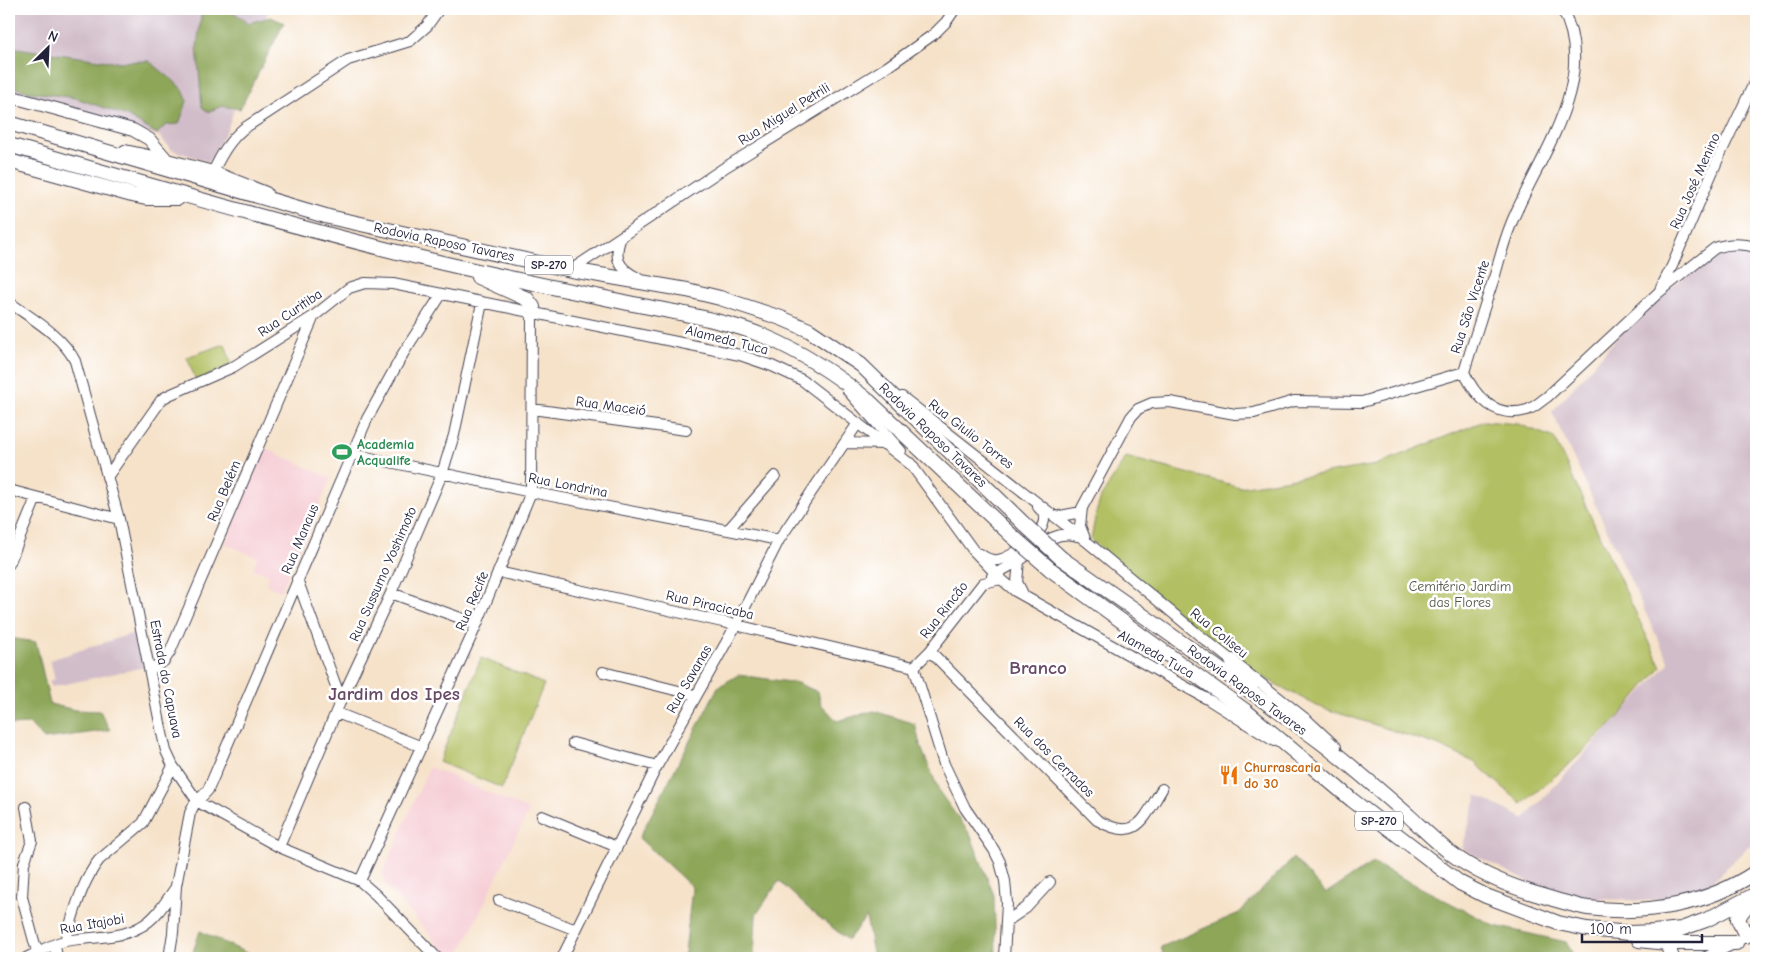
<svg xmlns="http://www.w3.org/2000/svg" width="1765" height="967" font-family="'Comic Neue',sans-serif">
<rect width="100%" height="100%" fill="#fff"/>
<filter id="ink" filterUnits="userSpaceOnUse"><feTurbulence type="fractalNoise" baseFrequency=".02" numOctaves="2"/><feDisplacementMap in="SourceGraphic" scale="10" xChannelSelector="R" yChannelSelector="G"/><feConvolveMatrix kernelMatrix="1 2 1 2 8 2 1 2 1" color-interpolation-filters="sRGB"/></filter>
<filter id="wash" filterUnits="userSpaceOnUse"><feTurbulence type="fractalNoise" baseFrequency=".0096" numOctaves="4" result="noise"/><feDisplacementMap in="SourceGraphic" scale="20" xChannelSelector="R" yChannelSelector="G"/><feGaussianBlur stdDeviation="1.12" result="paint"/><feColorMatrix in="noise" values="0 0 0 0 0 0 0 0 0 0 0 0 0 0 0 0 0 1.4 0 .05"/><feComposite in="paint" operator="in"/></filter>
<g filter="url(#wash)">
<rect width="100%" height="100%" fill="#f6e2c9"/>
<path fill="#f6cfd6" d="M265,448L331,478L281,591L266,585L269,574L253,569L257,557L225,544Z
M429,767L529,810L458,958H448L425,929L386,885L382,875Z"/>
<path fill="#d1bdc9" d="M9,9H269L227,130L209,162L172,150L159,136L9,89Z
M1729,247L1756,254V839L1712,882L1695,891L1677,897L1643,901L1587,898L1537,886L1462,849L1477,795L1524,819L1669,663L1552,412L1631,322L1669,289L1716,253Z
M137,632L144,667L52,687L49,681L55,679L50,660Z"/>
<path fill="#b2c063" stroke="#6a714f" d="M225,344L232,365L196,381L187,357Z
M1484,421L1518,424L1554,438L1661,667L1616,720L1574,760L1522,804L1474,762L1437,745L1317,706L1240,665L1091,540L1096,513L1101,497L1126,457L1240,487L1376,465Z
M481,658L544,684L502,788L439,762Z"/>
<path fill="#8da659" stroke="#58644a" d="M202,9C226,9 230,8 248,23L271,17L284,23L240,109L222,106L208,112L202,107L197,47Z
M9,47L114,62L149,61L175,82L184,91L187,101L179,124L166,125L157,134L127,116L76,98L30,92L9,86Z
M9,638L36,642L50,704L75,710L100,711L110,730L44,739L30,724L9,725Z
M738,675L797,683L818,692L821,704L837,721L874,711L915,724L920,745L940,793L970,834L994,895L996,952L950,958H874L866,917L848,940L810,910L779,881L756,915L754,958H679L685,953L692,887L639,838L718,687Z
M1293,858L1326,893L1373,863L1495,926L1566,942L1575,958H1164L1161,947L1239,913Z
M200,931L257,958H191Z"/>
</g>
<g filter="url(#ink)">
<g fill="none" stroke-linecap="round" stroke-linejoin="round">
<defs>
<path id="minor" d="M1562,9C1601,80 1537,159 1511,224C1504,241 1500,258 1495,275C1484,307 1474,340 1464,372C1476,398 1496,419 1527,410C1534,408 1541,401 1547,397L1658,293L1715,248C1729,243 1742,243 1756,247
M213,172C221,155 229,141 243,129L348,60L410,41L427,26L439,9
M621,237C613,258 618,268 638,278
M571,270L724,168L887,67L934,34L946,22L955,9
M1660,290L1672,266L1718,159L1756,79
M9,302C32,319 62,335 75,361L119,519L162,733L166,751L173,766L198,802L279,847L360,881L376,895L437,958
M848,391L901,451
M902,397L1086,541L1199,635L1307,720L1336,747
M532,409L686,430
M845,443L884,444
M352,454L531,492L779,540
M910,463L973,550L1001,579L1015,591L1209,700L1274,741
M107,477L162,399L169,395L233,367L314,316L349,288L365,283L393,284L740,355L772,366L802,380L914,467
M9,490L119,519
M1055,517L1076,513
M728,530L775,476
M1086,541L1080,526L1082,508L1131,417L1138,409L1152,403L1170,402L1235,414L1254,413L1294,401L1362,402L1464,372
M980,554C985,558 991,561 998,560C1012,558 1046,533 1044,517C1044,513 1041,510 1038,507
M9,564L36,498
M498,572L736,625L914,667
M992,576L1019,561
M297,579L341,700
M391,593L477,624
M1024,596L1017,582L1019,561C1037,548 1054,529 1077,536
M930,651L1097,820C1137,843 1143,820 1162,789
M914,667L944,764L965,808L994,850L1000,862L1005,881L1007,903L1004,958
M914,667L930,651L983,583L1001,579
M150,670L164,661L170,652L314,316
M603,672L695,695
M337,713L422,747
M573,743L657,766
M26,807L32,841L24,863L22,897L37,952
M542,816L617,847
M279,847L341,700L391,593L442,474L454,435L482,303
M360,881L477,624L531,492L532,313
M499,900L576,930
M1007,921L1026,908L1050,882
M65,941C74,914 81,883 99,860L143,823L173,766
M55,945L57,958
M26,958C39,952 51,944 65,941C90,936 117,940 140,927C156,919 166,901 176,887
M169,958L173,933L176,886L190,813L194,805L208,790L367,419L404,352L441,295
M562,958L657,766L736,625L779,540L858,423
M1704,958L1736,943L1756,927"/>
<path id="major" d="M9,96L133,130L149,139L167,160
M125,151L167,160L213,172L266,193"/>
<path id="highway" d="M9,123L329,217L571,270L687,290L720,298L781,318L809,330L861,365L1024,524
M9,145C149,185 288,226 430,260C500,277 572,291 643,306C684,314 728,321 766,337C804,353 838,376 870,402L1011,535
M9,161L132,195L146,198H178
M478,277L527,299L533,307L532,313
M1061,558C1147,618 1233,678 1318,740C1350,764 1379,790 1409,816C1423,829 1437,843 1452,854C1477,873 1504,884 1533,893C1550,898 1570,905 1588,908C1647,915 1707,905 1756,872
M1050,569L1247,712L1352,800L1460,883L1486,896L1558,923L1587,929L1629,933L1654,932L1681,929L1706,920L1756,894
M1232,661L1251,686
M1746,936L1738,919L1741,913L1751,901
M1639,940L1667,943H1736
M1667,943L1672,958"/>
</defs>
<use href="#minor" stroke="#423f50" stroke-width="12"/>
<use href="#major" stroke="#423f50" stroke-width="14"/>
<use href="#highway" stroke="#423f50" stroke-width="16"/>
<use href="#minor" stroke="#fff" stroke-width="10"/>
<use href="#major" stroke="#fff" stroke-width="12"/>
<use href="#highway" stroke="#fff" stroke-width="14"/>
<defs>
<path id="highway-bridge" d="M1024,524L1061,558
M1011,535L1050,569"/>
</defs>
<use href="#highway-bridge" stroke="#423f50" stroke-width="16" stroke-linecap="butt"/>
<use href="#highway-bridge" stroke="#fff" stroke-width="14"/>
</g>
</g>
<defs>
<symbol id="stadium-bare" viewBox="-9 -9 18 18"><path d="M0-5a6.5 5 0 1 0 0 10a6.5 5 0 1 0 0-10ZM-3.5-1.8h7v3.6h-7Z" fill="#2e9e5b" stroke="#fff" stroke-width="2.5" paint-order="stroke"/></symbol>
<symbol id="restaurant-bare" viewBox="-9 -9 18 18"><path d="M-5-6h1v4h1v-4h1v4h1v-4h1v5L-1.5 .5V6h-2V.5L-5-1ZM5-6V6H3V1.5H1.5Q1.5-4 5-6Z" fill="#e8710a" stroke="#fff" stroke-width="2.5" paint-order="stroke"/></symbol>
</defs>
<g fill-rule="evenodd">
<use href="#stadium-bare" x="328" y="438" width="28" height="28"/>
<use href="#restaurant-bare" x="1215" y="761" width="28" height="28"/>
</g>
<g text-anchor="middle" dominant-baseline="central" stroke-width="5" stroke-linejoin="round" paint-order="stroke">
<g fill="#fff" stroke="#646476" stroke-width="1">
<rect x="525" y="255.5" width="48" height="19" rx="4"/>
<rect x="1355" y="811.5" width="48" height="19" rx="4"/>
</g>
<g font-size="12" font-weight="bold" fill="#22223b">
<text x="549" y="265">SP-270</text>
<text x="1379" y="821">SP-270</text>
</g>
<g font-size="14" fill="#22223b" stroke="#fff">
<text transform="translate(784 114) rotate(-32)">Rua Miguel Petrili</text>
<text transform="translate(1695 181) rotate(-66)">Rua José Menino</text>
<text transform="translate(444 242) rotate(12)">Rodovia Raposo Tavares</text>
<text transform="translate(1470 307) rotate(-72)">Rua São Vicente</text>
<text transform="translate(290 313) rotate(-34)">Rua Curitiba</text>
<text transform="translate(727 340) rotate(14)">Alameda Tuca</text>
<text transform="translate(611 406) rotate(8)">Rua Maceió</text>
<text transform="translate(971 434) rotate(38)">Rua Giulio Torres</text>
<text transform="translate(933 435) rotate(44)">Rodovia Raposo Tavares</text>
<text transform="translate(568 485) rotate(11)">Rua Londrina</text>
<text transform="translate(224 491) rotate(-67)">Rua Belém</text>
<text transform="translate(300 539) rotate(-67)">Rua Manaus</text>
<text transform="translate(383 574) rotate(-66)">Rua Sussumo Yoshimoto</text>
<text transform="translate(472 601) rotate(-67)">Rua Recife</text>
<text transform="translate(710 605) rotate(13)">Rua Piracicaba</text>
<text transform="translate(944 610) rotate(-52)">Rua Rincão</text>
<text transform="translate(1219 633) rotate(39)">Rua Coliseu</text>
<text transform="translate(1156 654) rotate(29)">Alameda Tuca</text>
<text transform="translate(166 679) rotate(79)">Estrada do Capuava</text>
<text transform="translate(689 679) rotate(-60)">Rua Savanas</text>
<text transform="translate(1247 690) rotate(36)">Rodovia Raposo Tavares</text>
<text transform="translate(1054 757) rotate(45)">Rua dos Cerrados</text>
<text transform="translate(92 924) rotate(-10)">Rua Itajobi</text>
</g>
<g font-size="14" font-weight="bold" fill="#27864d" stroke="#fff" text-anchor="start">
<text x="357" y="444">Academia<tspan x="357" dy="16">Acqualife</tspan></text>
</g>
<g font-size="14" fill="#545949" stroke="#fff">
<text x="1460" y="586">Cemitério Jardim<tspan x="1460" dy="16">das Flores</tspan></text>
</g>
<g font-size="14" font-weight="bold" fill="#c56008" stroke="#fff" text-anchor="start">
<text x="1244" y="767">Churrascaria<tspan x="1244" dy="16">do 30</tspan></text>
</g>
<g font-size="19" font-weight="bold" fill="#674a66" stroke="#fff">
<text x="1038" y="668">Branco</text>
<text x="394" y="694">Jardim dos Ipes</text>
</g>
</g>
<rect width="1765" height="967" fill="none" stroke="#fff" stroke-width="30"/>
<g transform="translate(48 48) rotate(24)" stroke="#ffffff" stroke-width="4" paint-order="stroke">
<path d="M0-4L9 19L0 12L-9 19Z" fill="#22223b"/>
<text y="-8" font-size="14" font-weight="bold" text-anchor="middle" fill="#22223b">N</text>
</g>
<path d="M1582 934v8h120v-8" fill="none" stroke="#22223b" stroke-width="2.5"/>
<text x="1590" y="934" font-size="15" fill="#22223b" stroke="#ffffff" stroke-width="4" paint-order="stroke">100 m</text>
</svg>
